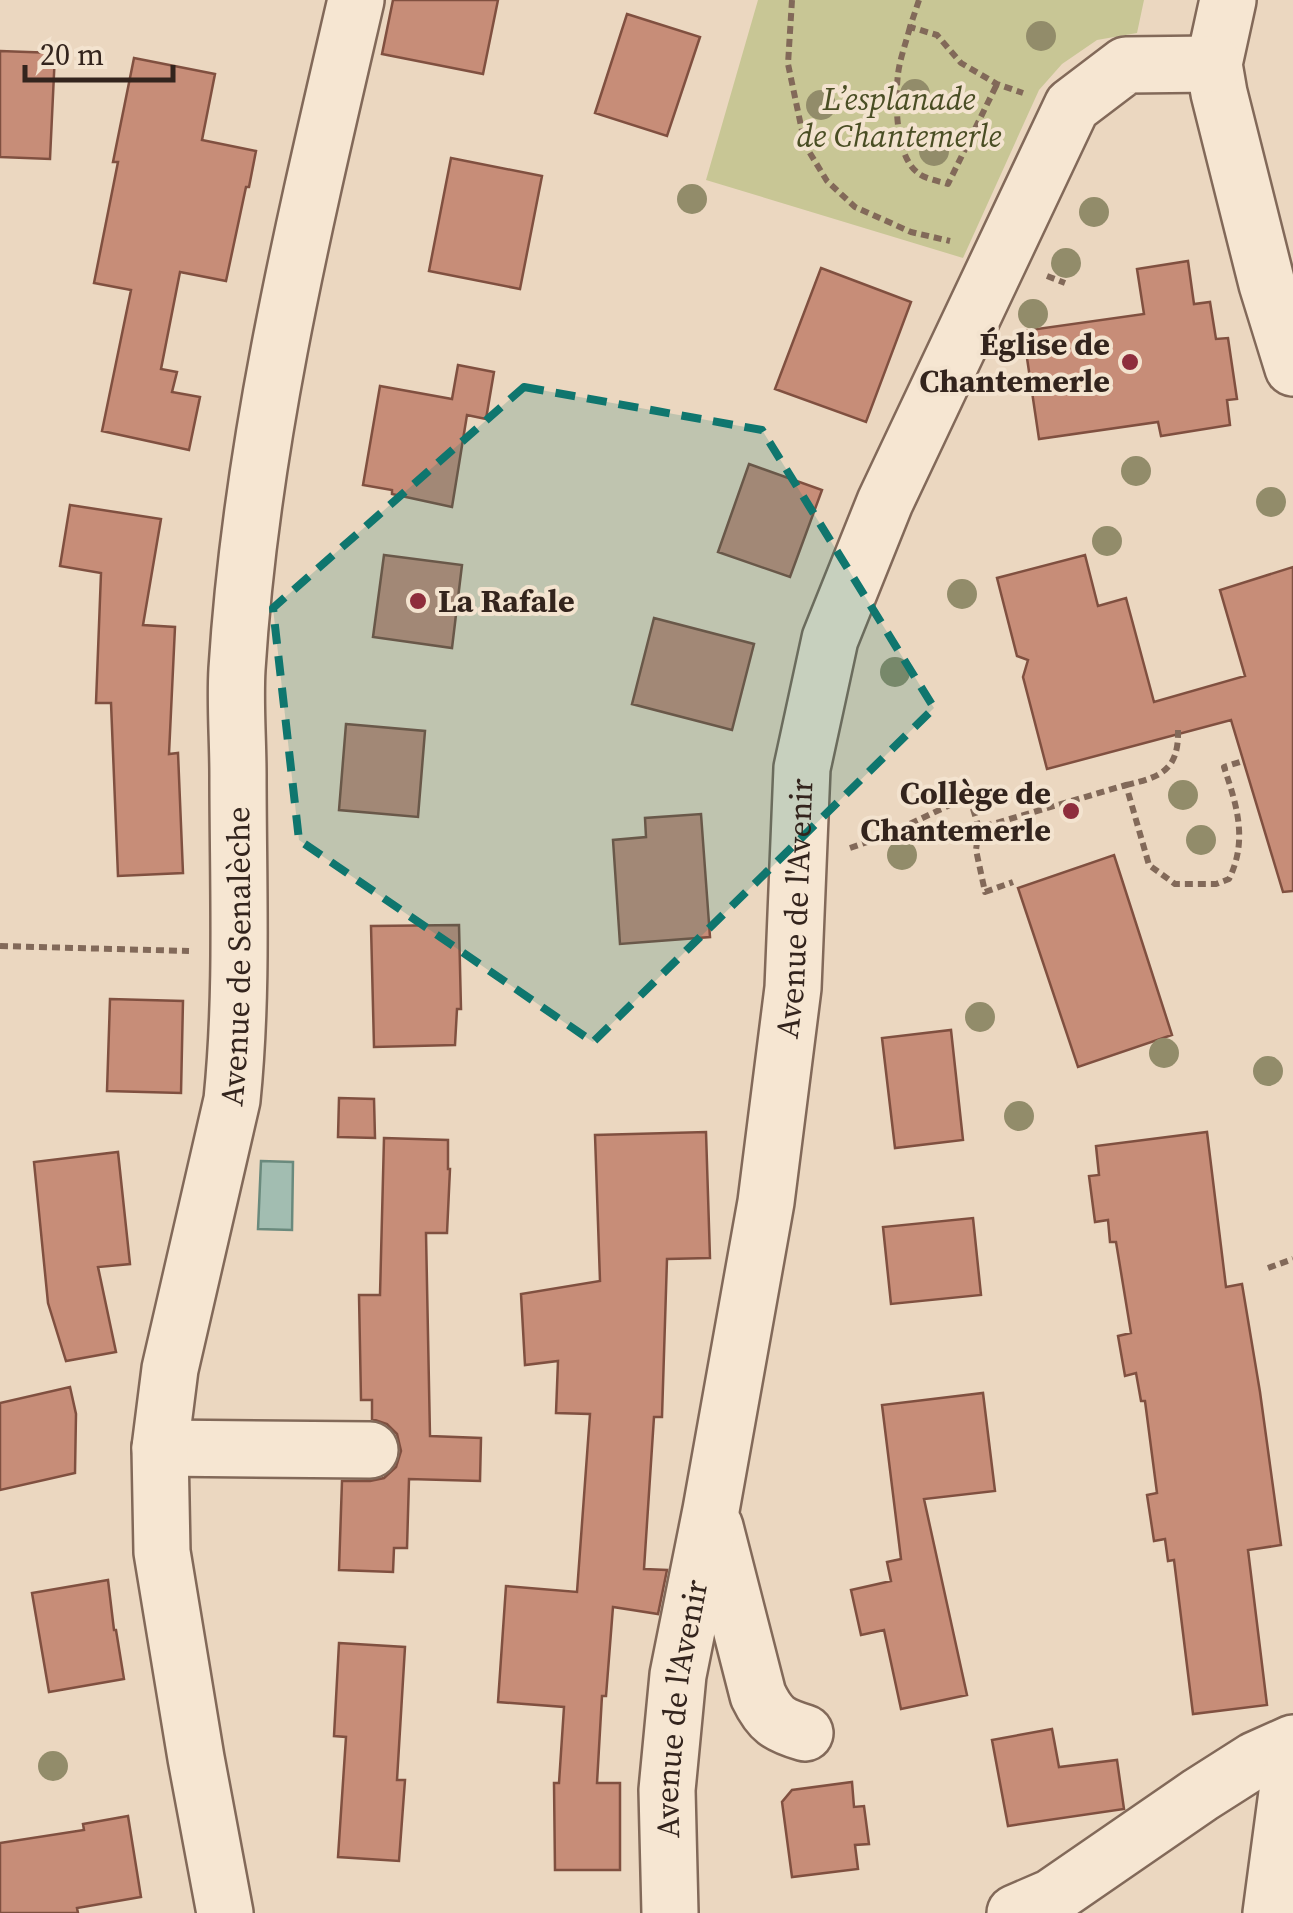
<svg xmlns="http://www.w3.org/2000/svg" width="1293" height="1913" font-family="'Source Serif 4',serif">
<rect width="100%" height="100%" fill="#ebd7c0"/>
<path fill="#c8c695" d="M758,0H1144L1137,33L1097,40L1062,64L1039,90L963,258L706,180Z"/>
<path fill="#a2bdb1" stroke="#6a8a7d" stroke-width="2.5" d="M261,1161L293,1162L292,1230L258,1229Z"/>
<path fill="#c78d78" stroke="#805040" stroke-width="2.5" d="M393,0H498L483,74L382,54Z
M627,14L700,37L667,136L595,113Z
M0,51L55,53L50,159L0,157Z
M134,58L215,74L202,140L256,151L249,187H246L226,281L180,272L161,369L177,372L172,392L200,397L189,450L102,431L131,290L94,283L118,162H113Z
M451,158L542,176L520,289L429,271Z
M1188,261L1194,304L1210,302L1216,339L1228,338L1237,399L1227,400L1230,425L1161,436L1158,422L1039,439L1023,331L1144,314L1137,269Z
M821,268L911,302L866,422L775,389Z
M458,365L494,372L486,419L467,415L452,507L392,494V490L363,485L380,386L452,399Z
M749,464L822,490L790,577L718,552Z
M70,505L161,519L143,625L175,627L169,754L178,753L183,873L118,876L111,703H96L101,573L60,566Z
M384,555L462,565L452,648L373,637Z
M1085,555L1098,606L1126,598L1154,702L1245,676L1220,590L1293,567V891L1283,892L1231,720L1047,769L1023,677L1028,660L1017,656L997,578Z
M654,618L754,644L732,730L632,704Z
M346,724L425,731L418,817L339,810Z
M701,814L710,937L620,944L613,840L646,837L645,818Z
M1114,855L1172,1035L1078,1067L1018,888Z
M459,925L461,1009H457L455,1045L374,1047L371,926Z
M110,999L183,1001L181,1093L107,1091Z
M951,1030L963,1140L895,1148L882,1038Z
M339,1098L374,1099L375,1138L338,1137Z
M706,1132L710,1258L667,1259L662,1417H654L644,1569L667,1570L658,1614L613,1607L606,1696H602L597,1783H620V1870H555L554,1783H559L564,1707L498,1702L506,1586L577,1592L590,1414L556,1413L558,1361L525,1365L521,1294L600,1281L595,1135Z
M1207,1132L1226,1287L1242,1284L1260,1392L1281,1545L1248,1550L1267,1705L1193,1714L1174,1560L1168,1561L1165,1539L1154,1541L1147,1495L1157,1493L1145,1401H1141L1136,1373L1125,1376L1118,1336L1131,1333L1116,1242H1110L1108,1220L1095,1222L1089,1176L1099,1175L1096,1146Z
M384,1138L448,1140V1169H450L447,1233H426L430,1436L481,1438L480,1481L409,1479L407,1548H394L393,1572L339,1570L342,1481H370L384,1478L396,1467L401,1451L397,1434L387,1424L372,1419V1400H361L359,1295H380Z
M118,1152L130,1264L98,1267L116,1352L66,1361L48,1303L34,1162Z
M973,1218L981,1295L891,1304L883,1227Z
M70,1387L76,1414L75,1473L0,1490V1403Z
M983,1393L995,1491L924,1499L967,1695L901,1709L884,1630L861,1635L851,1590L891,1581L887,1562L901,1559L882,1405Z
M108,1580L114,1630H116L124,1679L49,1692L32,1593Z
M339,1643L405,1647L397,1780H405L399,1861L338,1857L346,1737L334,1736Z
M1052,1729L1059,1767L1117,1760L1124,1809L1008,1826L992,1740Z
M852,1782L854,1807L864,1806L869,1844L855,1845L858,1869L792,1877L782,1802L792,1790Z
M128,1816L141,1897L77,1908L78,1913H0V1843L84,1830L83,1824Z"/>
<g fill="none" stroke-linecap="round" stroke-linejoin="round">
<defs>
<g id="minor">
<path d="M1228,0L1214,64L1219,93L1267,284L1293,368"/>
<path d="M160,1448L370,1450"/>
<path d="M715,1527L758,1695C770,1720 778,1725 805,1733"/>
<path id="s1" d="M225,1913L196,1758L162,1552L160,1448L170,1369L232,1100C243,992 238,883 238,775C238,740 235,704 237,669C251,443 305,220 356,0"/>
<path id="s2" d="M670,1913L667,1790L678,1675L711,1510L766,1202L793,988L802,768L830,639L885,502L1072,106L1126,65L1214,64"/>
<path d="M1015,1913L1052,1897L1200,1795L1255,1760L1293,1743"/>
<path d="M1271,1913L1288,1785L1293,1766"/>
</g>
</defs>
<use href="#minor" stroke="#826959" stroke-width="60"/>
<path stroke="#826959" stroke-width="6" stroke-dasharray="8 5" stroke-linecap="butt" d="M792,0L788,64L805,145L827,181L855,207L911,232L950,241
M919,0L910,27L937,35L961,63L997,84L1023,93
M910,27C906,43 900,58 898,74C895,100 895,156 918,173C925,179 939,181 948,184L997,84
M1047,276L1065,283
M1126,785C1161,777 1179,770 1178,730
M979,828L976,850L985,892L1013,882
M850,848L882,837L969,796L979,828L1126,785L1149,865L1175,884H1216L1229,879C1248,840 1237,806 1224,767L1243,761
M0,946L189,951
M1268,1268L1293,1259"/>
<use href="#minor" stroke="#f6e6d2" stroke-width="55"/>
</g>
<g fill="#928c6a">
<circle cx="1041" cy="36" r="15"/>
<circle cx="915" cy="94" r="15"/>
<circle cx="821" cy="105" r="15"/>
<circle cx="934" cy="151" r="15"/>
<circle cx="692" cy="199" r="15"/>
<circle cx="1094" cy="212" r="15"/>
<circle cx="1066" cy="263" r="15"/>
<circle cx="1033" cy="314" r="15"/>
<circle cx="1136" cy="471" r="15"/>
<circle cx="1271" cy="502" r="15"/>
<circle cx="1107" cy="541" r="15"/>
<circle cx="962" cy="594" r="15"/>
<circle cx="895" cy="672" r="15"/>
<circle cx="1183" cy="795" r="15"/>
<circle cx="1201" cy="840" r="15"/>
<circle cx="902" cy="855" r="15"/>
<circle cx="980" cy="1017" r="15"/>
<circle cx="1164" cy="1053" r="15"/>
<circle cx="1268" cy="1071" r="15"/>
<circle cx="1019" cy="1116" r="15"/>
<circle cx="53" cy="1766" r="15"/>
</g>
<path fill="#0f766e" fill-opacity="0.2" stroke="#0f766e" stroke-width="8" stroke-dasharray="20 12" stroke-linejoin="round" d="M524,387L762,430L934,708L593,1042L299,840L273,608Z"/>
<g fill="#8e2d3c" stroke="#f3e3cf" stroke-width="4">
<circle cx="1130" cy="362" r="10"/>
<circle cx="418" cy="601" r="10"/>
<circle cx="1071" cy="811" r="10"/>
</g>
<g text-anchor="middle" dominant-baseline="central" stroke-width="8" stroke-linejoin="round" paint-order="stroke">
<g font-size="32" font-style="italic" fill="#4a4e24" stroke="#f3e3cf">
<text x="899" y="99">L’esplanade<tspan x="899" dy="37">de Chantemerle</tspan></text>
</g>
<g font-size="32" font-weight="bold" fill="#33241d" stroke="#f3e3cf" text-anchor="end">
<text x="1110" y="344">Église de<tspan x="1110" dy="37">Chantemerle</tspan></text>
<text x="438" y="601" text-anchor="start">La Rafale</text>
<text x="1051" y="793">Collège de<tspan x="1051" dy="37">Chantemerle</tspan></text>
</g>
<g font-size="32" fill="#33241d" stroke="#f3e3cf">
<text stroke="none"><textPath href="#s2" startOffset="1015">Avenue de l'Avenir</textPath></text>
<text stroke="none"><textPath href="#s1" startOffset="970">Avenue de Senalèche</textPath></text>
<text stroke="none"><textPath href="#s2" startOffset="205">Avenue de l'Avenir</textPath></text>
</g>
</g>
<path d="M25 65v15h148v-15" fill="none" stroke="#33241d" stroke-width="5"/>
<text x="40" y="65" font-size="30" fill="#33241d" stroke="#f3e3cf" stroke-width="8" paint-order="stroke">20 m</text>
</svg>
